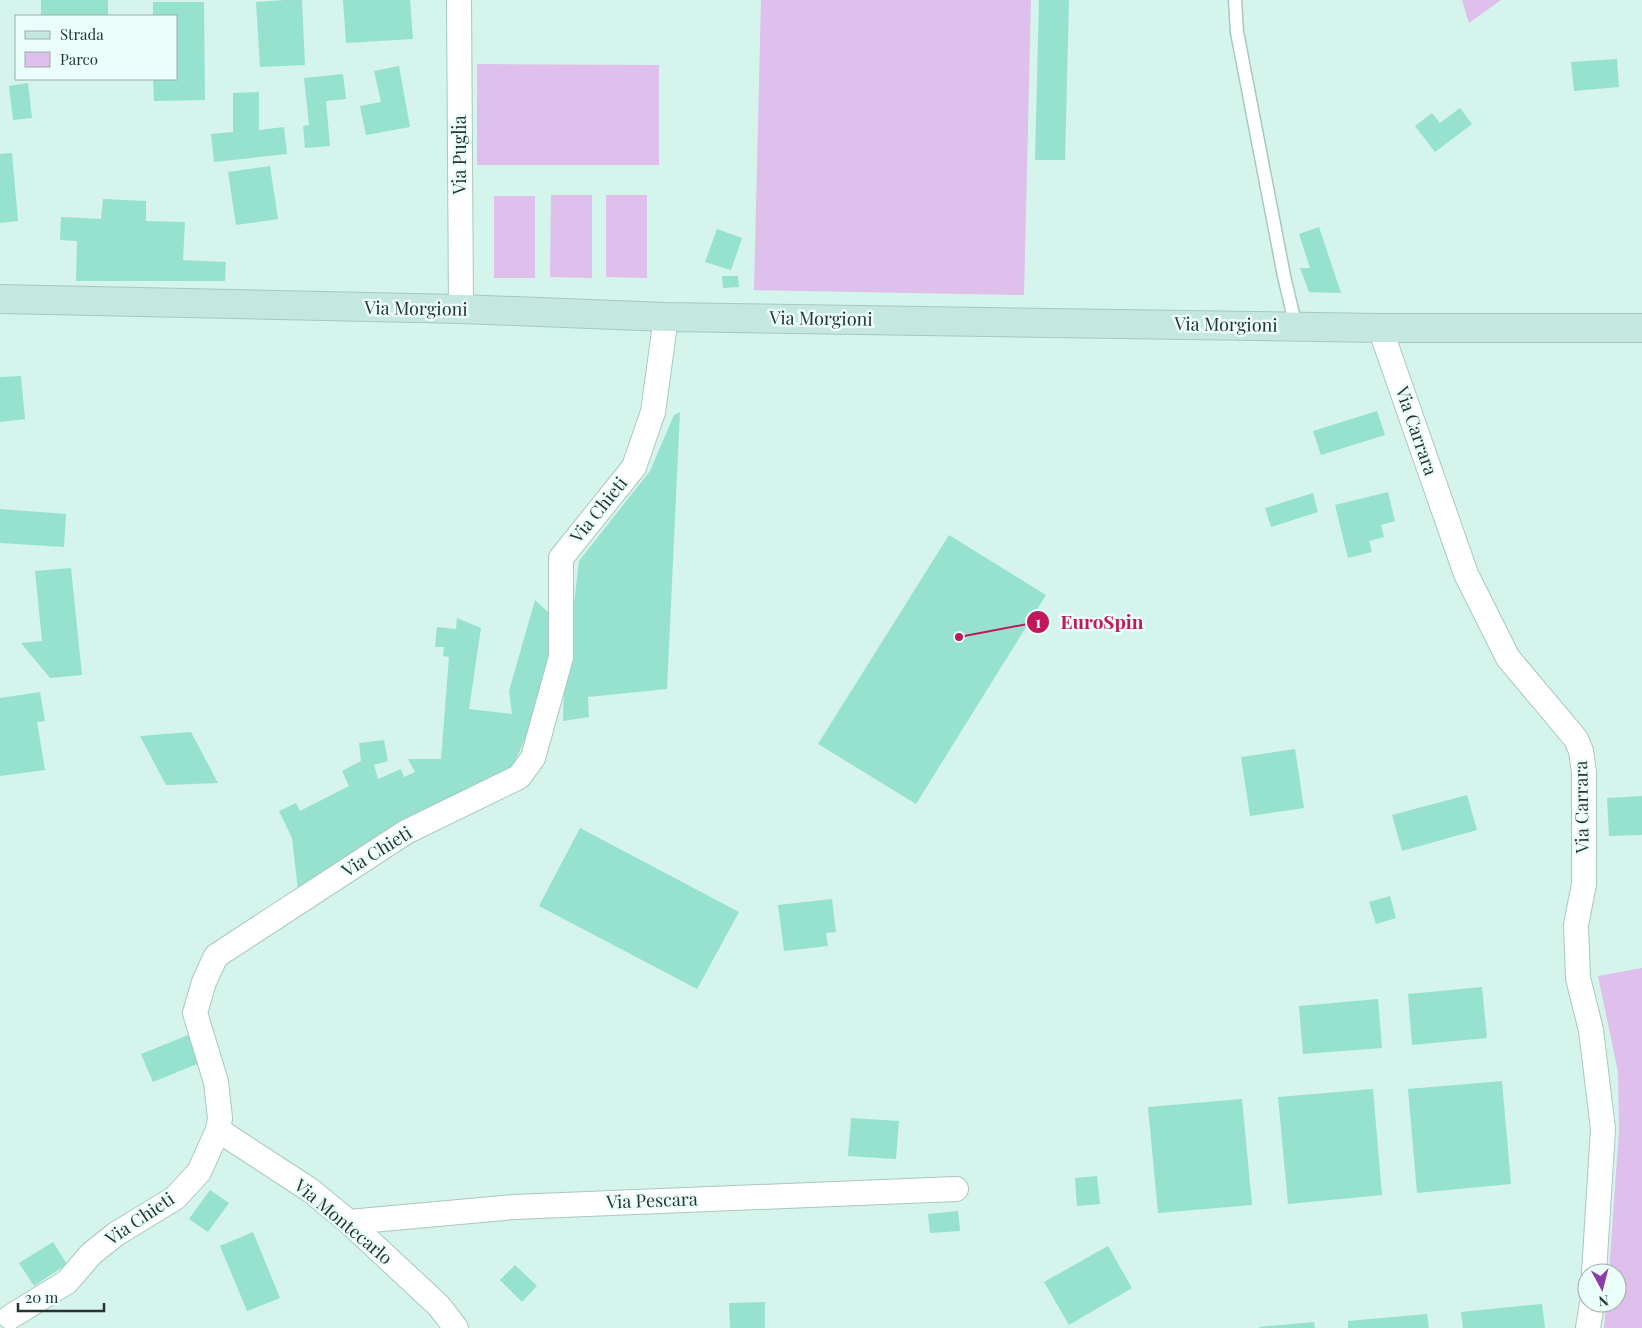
<svg xmlns="http://www.w3.org/2000/svg" width="1642" height="1328" font-family="'Playfair Display',serif">
<style>
.green{fill:#dfbfeb}
.building{fill:#96e2ce}
.lines{fill:none;stroke-linecap:round;stroke-linejoin:round}
.lane-casing{stroke:#a9c8bf;stroke-width:15}
.street-casing{stroke:#a9c8bf;stroke-width:26}
.secondary-casing{stroke:#a9c8bf;stroke-width:30}
.lane{stroke:#fff;stroke-width:12}
.street{stroke:#fff;stroke-width:24}
.secondary{stroke:#c4e7df;stroke-width:28}
.labels{text-anchor:middle;stroke-width:5;stroke-linejoin:round;paint-order:stroke}
.street-label{font-size:18px;fill:#283431;stroke:#ecfef9}
.leader{fill:none;stroke:#c2185b;stroke-width:2}
.callout-dot{fill:#c2185b;stroke:#ecfef9;stroke-width:2}
.mark-label{font-size:15px;text-anchor:middle;font-weight:bold;fill:#fff}
.callout-label{font-size:19px;text-anchor:middle;font-weight:bold;fill:#c2185b;stroke:#ecfef9;stroke-width:5;stroke-linejoin:round;paint-order:stroke}
</style>
<rect width="100%" height="100%" fill="#d5f4eb"/>
<g class="green">
<path d="M761 0H1031L1024 295 754 290Z"/>
<path d="M1462 0H1501L1469 23Z"/>
<path d="M477 64 659 65V165H477Z"/>
<path d="M551 195H592V278L550 277Z"/>
<path d="M606 195H647V278L606 277Z"/>
<rect x="494" y="196" width="41" height="82"/>
<path d="M1642 968V1328H1604L1606 1303H1617V1273H1609L1619 1130 1618 1072 1598 976Z"/>
</g>
<g class="building">
<rect x="41" y="0" width="67" height="16"/>
<path d="M285 0H302L305 65 260 67 256 2Z"/>
<path d="M343 0H410L413 39 346 43Z"/>
<path d="M1039 0H1069L1065 160H1035Z"/>
<path d="M153 2H204L205 100 154 101 153 79H176V16H153Z"/>
<path d="M1617 59 1619 87 1574 91 1571 62Z"/>
<path d="M399 66 410 127 366 135 360 106 381 102 374 71Z"/>
<path d="M343 74 346 99 326 101 330 146 305 148 303 126 309 125 304 78Z"/>
<path d="M28 83 32 118 13 120 9 86Z"/>
<path d="M259 92V130L284 127 287 154 214 162 211 134 233 132V93Z"/>
<path d="M1460 108 1472 124 1435 152 1415 126 1432 113 1440 123Z"/>
<path d="M12 153 18 221 0 223V154Z"/>
<path d="M270 166 278 219 236 225 228 172Z"/>
<path d="M103 199 146 201V221L185 222 183 260 226 262 225 281H76L77 241 60 240 61 217 101 219Z"/>
<path d="M1319 227 1341 293 1309 292 1300 268H1310L1299 234Z"/>
<path d="M717 229 742 238 731 270 705 262Z"/>
<path d="M722 276H738L739 287 723 288Z"/>
<path d="M21 376 25 419 0 422V377Z"/>
<path d="M1377 411 1385 435 1321 455 1313 431Z"/>
<path d="M680 412 667 689 588 697 589 717 563 721 564 686 579 561 650 471 674 415Z"/>
<path d="M1388 492 1395 521 1381 525 1384 537 1369 541 1372 552 1348 558 1335 505Z"/>
<path d="M1313 493 1318 512 1271 527 1265 508Z"/>
<path d="M0 509 66 514 64 547 0 543Z"/>
<path d="M949 535 1046 595 916 804 818 744Z"/>
<path d="M71 568 82 675 50 678 21 643 42 641 35 571Z"/>
<path d="M535 600 550 614 551 655 535 716 511 771 298 891 292 838 279 811 296 803 300 811 349 786 342 771 361 761 359 743 384 740 388 761 374 765 378 779 401 769 404 777 415 772 408 759H441L449 657 443 656 444 647H435L437 627 456 629 457 618 481 628 469 709 512 714 509 691Z"/>
<path d="M40 692 45 721 37 722 45 770 0 776V698Z"/>
<path d="M191 732 218 783 166 785 140 736Z"/>
<path d="M1295 749 1304 808 1250 816 1241 757Z"/>
<path d="M1467 795 1477 830 1402 851 1392 815Z"/>
<path d="M1642 796V835L1609 836 1607 798Z"/>
<path d="M580 828 739 912 697 989 539 906Z"/>
<path d="M1390 896 1396 918 1376 924 1369 902Z"/>
<path d="M832 899 836 932 826 933 828 946 784 951 778 905Z"/>
<path d="M1482 987 1487 1038 1412 1045 1408 994Z"/>
<path d="M1378 999 1382 1048 1303 1054 1299 1006Z"/>
<path d="M191 1034 202 1062 153 1082 141 1054Z"/>
<path d="M1502 1081 1511 1184 1417 1193 1408 1089Z"/>
<path d="M1373 1089 1382 1195 1288 1204 1278 1097Z"/>
<path d="M1242 1099 1252 1205 1158 1213 1148 1107Z"/>
<path d="M851 1118 899 1121 896 1159 848 1156Z"/>
<path d="M1097 1176 1100 1204 1077 1206 1075 1178Z"/>
<path d="M210 1190 229 1203 208 1232 189 1219Z"/>
<path d="M958 1211 960 1231 930 1233 928 1214Z"/>
<path d="M253 1232 280 1298 247 1311 220 1246Z"/>
<path d="M53 1242 67 1264 34 1286 19 1263Z"/>
<path d="M1108 1246 1132 1288 1069 1325 1044 1282Z"/>
<path d="M515 1265 537 1286 522 1302 500 1280Z"/>
<path d="M765 1302V1328H730L729 1303Z"/>
<path d="M1542 1304 1545 1328H1463L1461 1312Z"/>
<path d="M1427 1314 1429 1328H1348V1321Z"/>
<path d="M1314 1322 1315 1328H1259V1327Z"/>
</g>
<g class="lines">
<defs>
<path id="lane" d="M1235 0 1237 32 1284 276 1296 327"/>
<g id="street">
<path d="M459 0 461 309"/>
<path d="M1380 328 1466 574 1508 658 1576 739 1581 751 1584 772V884L1576 925 1578 978 1591 1030 1603 1129 1594 1273"/>
<path d="M218 1130 310 1190 349 1222 439 1306 456 1328"/>
<path d="M349 1222 514 1207 956 1189"/>
<path d="M10 1317 67 1282 91 1254 116 1234 175 1198 199 1172 218 1130 220 1118 216 1082 195 1013 204 982 216 956 406 832 519 777 533 758 561 657V558L634 467 653 412 666 317"/>
<path d="M1588 1328 1592 1303"/>
</g>
<path id="secondary" d="M0 299 461 309 666 317 1380 328H1642"/>
</defs>
<use href="#lane" class="lane-casing"/>
<use href="#street" class="street-casing"/>
<use href="#secondary" class="secondary-casing"/>
<use href="#lane" class="lane"/>
<use href="#street" class="street"/>
<use href="#secondary" class="secondary"/>
</g>
<g class="labels">
<g class="street-label">
<text transform="translate(460 155) rotate(-90)" y="6">Via Puglia</text>
<text transform="translate(416 309) rotate(1)" y="6">Via Morgioni</text>
<text transform="translate(821 319) rotate(1)" y="6">Via Morgioni</text>
<text transform="translate(1226 325) rotate(1)" y="6">Via Morgioni</text>
<text transform="translate(1416 431) rotate(71)" y="6">Via Carrara</text>
<text transform="translate(599 510) rotate(-51)" y="6">Via Chieti</text>
<text transform="translate(1582 807) rotate(-91)" y="6">Via Carrara</text>
<text transform="translate(377 852) rotate(-32)" y="6">Via Chieti</text>
<text transform="translate(652 1201) rotate(-2)" y="6">Via Pescara</text>
<text transform="translate(140 1219) rotate(-34)" y="6">Via Chieti</text>
<text transform="translate(343 1222) rotate(40)" y="6">Via Montecarlo</text>
</g>
</g>
<path class="leader" d="M959 637L1038 622"/>
<g class="callout-dot">
<circle cx="959" cy="637" r="5"/>
<circle cx="1038" cy="622" r="12"/>
</g>
<g class="mark-label">
<text x="1038" y="628">1</text>
</g>
<g class="callout-label">
<text x="1102" y="629">EuroSpin</text>
</g>
<rect x="15" y="15" width="162" height="65" fill="#ecfef9" stroke="#9eada9"/>
<rect x="25" y="31" width="25" height="8" fill="#c4e7df" stroke="#9eada9"/>
<text x="60" y="40" font-size="15" fill="#283431">Strada</text>
<rect x="25" y="52" width="25" height="15" fill="#dfbfeb" stroke="#9eada9"/>
<text x="60" y="65" font-size="15" fill="#283431">Parco</text>
<g transform="translate(1602 1288) rotate(173)"><circle r="24" fill="#ecfef9" stroke="#9eada9"/>
<path d="M0-4L9 19L0 12L-9 19Z" fill="#8e3baa"/>
<text y="-8" font-size="14" font-weight="bold" text-anchor="middle" fill="#283431">N</text>
</g>
<path d="M18 1303v8h86v-8" fill="none" stroke="#283431" stroke-width="2.5"/>
<text x="25" y="1303" font-size="15" fill="#283431" stroke="#ecfef9" stroke-width="4" paint-order="stroke">20 m</text>
</svg>
